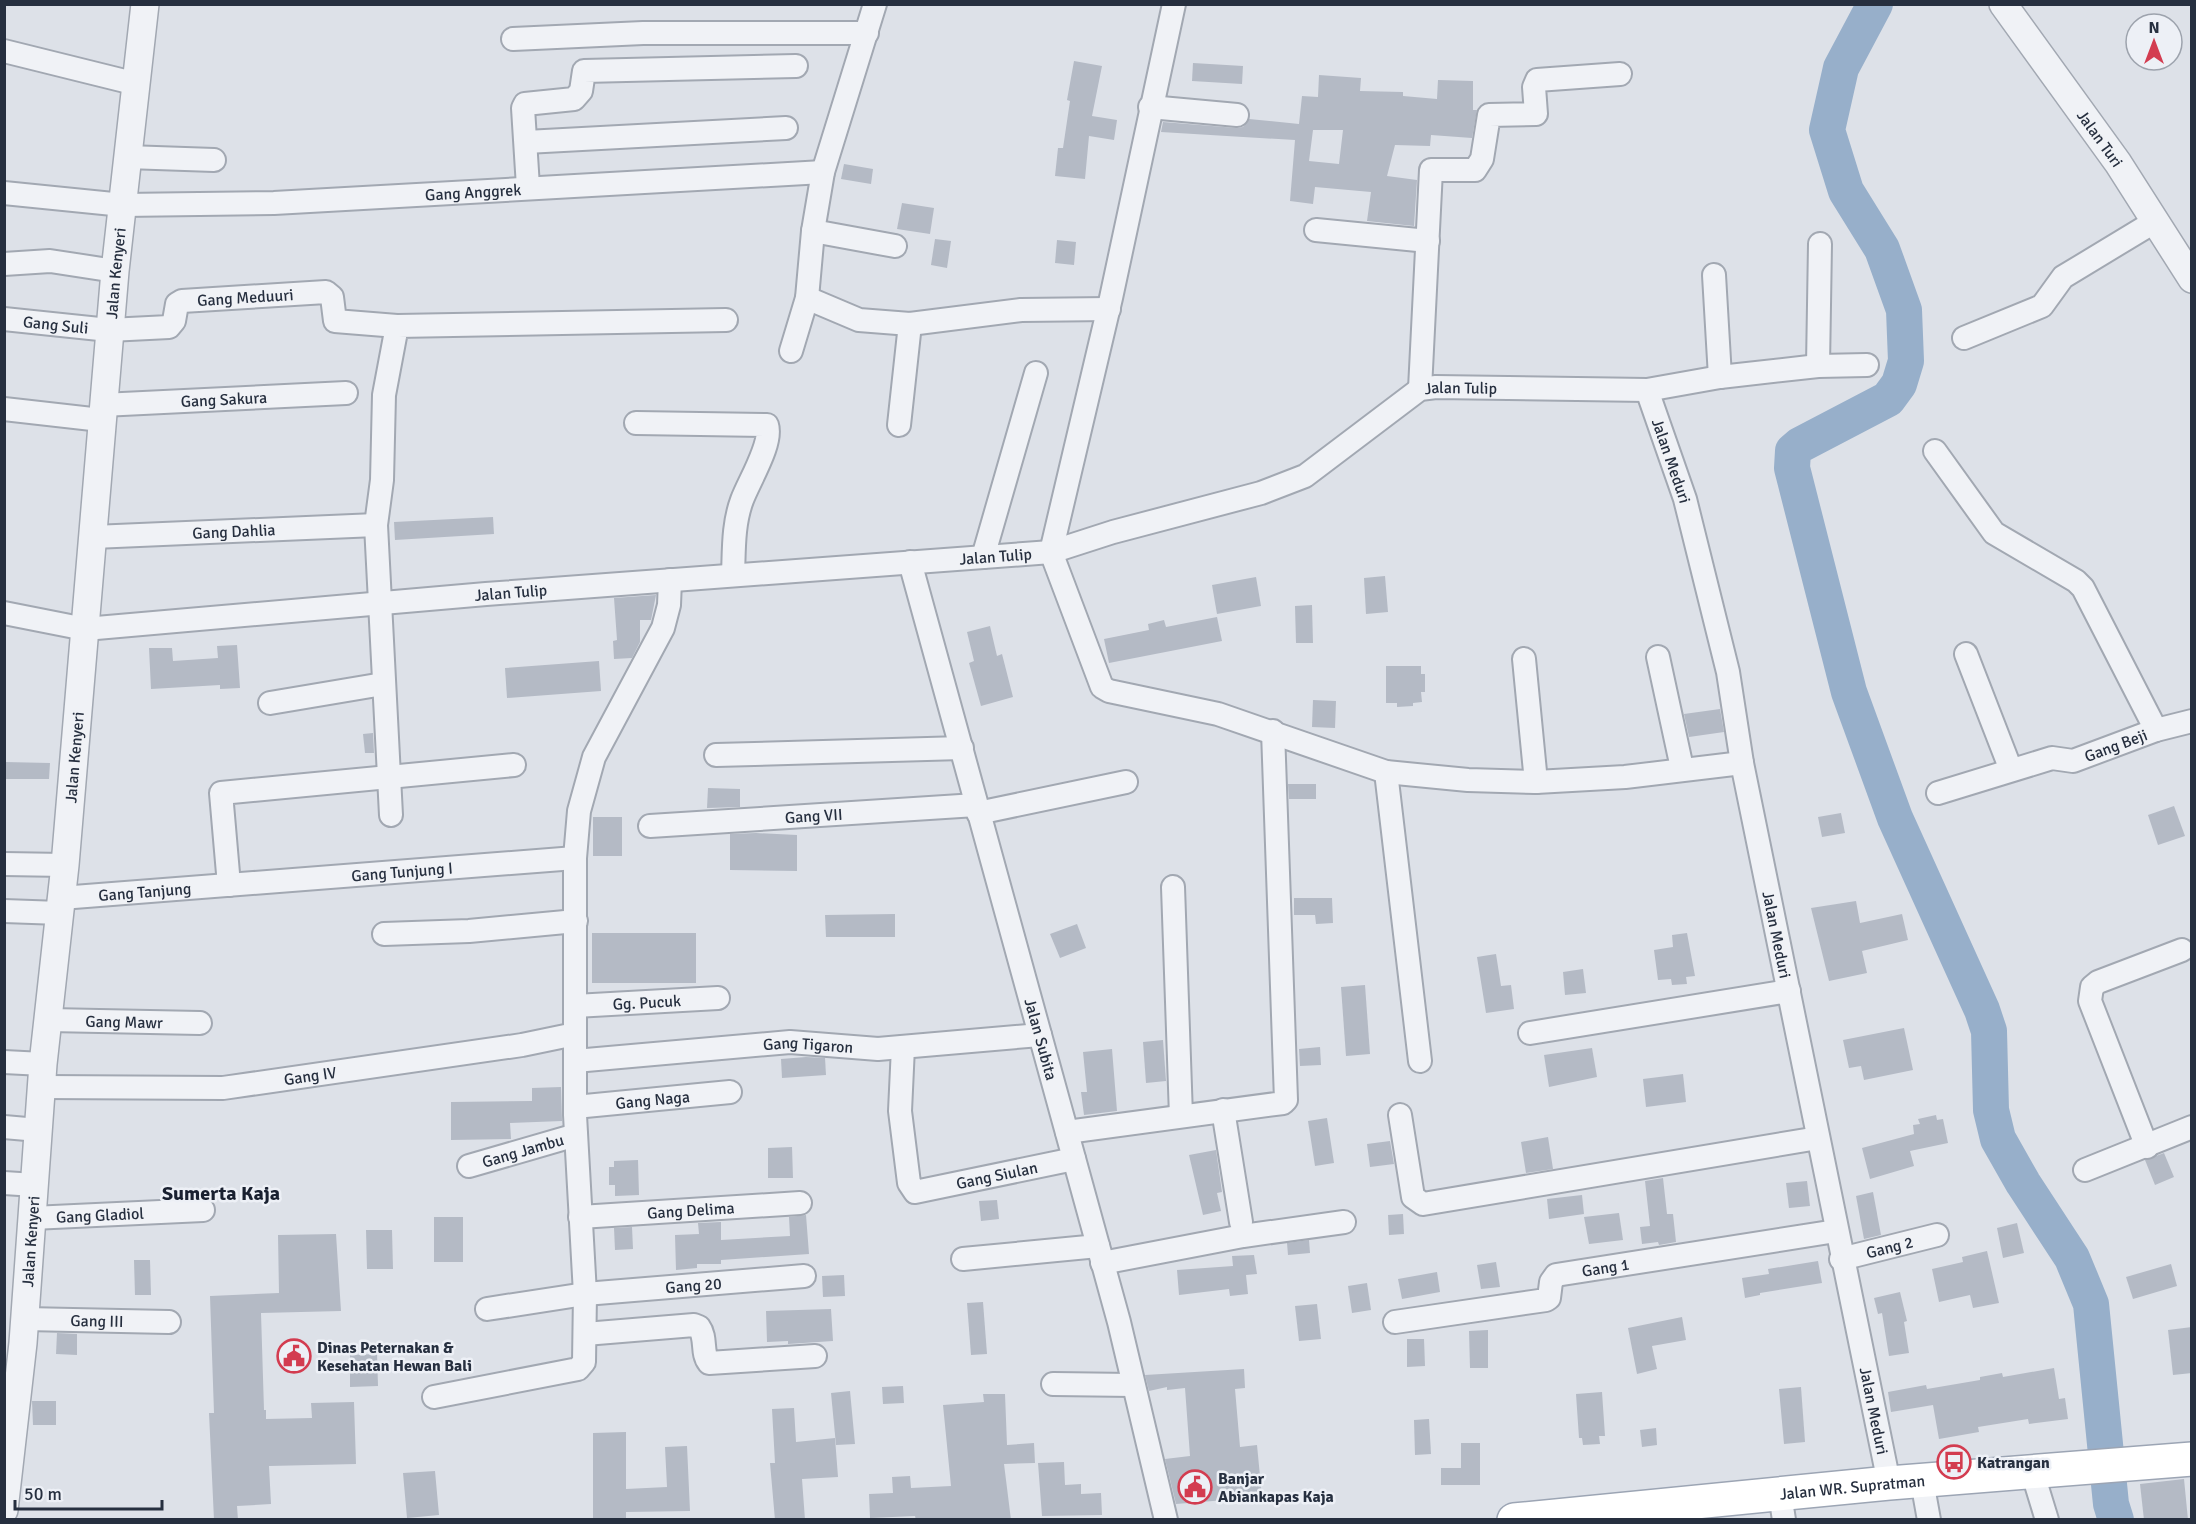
<svg xmlns="http://www.w3.org/2000/svg" width="2196" height="1524" font-family="Signika,sans-serif">
<style>
.lines{fill:none;stroke-linecap:round;stroke-linejoin:round}
.river{stroke:#97afca;stroke-width:36}
.building{fill:#b4bac5;fill-rule:evenodd}
.minor-casing{stroke:#a2a8b2;stroke-width:26}
.tertiary-casing{stroke:#a2a8b2;stroke-width:30}
.primary-casing{stroke:#9ca5b4;stroke-width:36}
.minor{stroke:#f0f2f6;stroke-width:22}
.tertiary{stroke:#f0f2f6;stroke-width:27}
.primary{stroke:#fff;stroke-width:33}
.labels{text-anchor:middle;stroke-width:5;stroke-linejoin:round;paint-order:stroke}
.street-label{font-size:16px;fill:#262f3f;stroke:#edf0f6}
.poi-label{font-size:16px;font-weight:bold;fill:#262f3f;stroke:#edf0f6;text-anchor:start}
.quarter-label{font-size:20px;font-weight:bold;fill:#192030;stroke:#edf0f6}
</style>
<rect width="100%" height="100%" fill="#dde1e8"/>
<g class="lines">
<path class="river" d="M1875 4 1841 68 1827 130 1846 191 1882 249 1904 310 1906 361 1899 384 1888 399 1800 445 1793 451 1792 468 1849 692 1895 818 1982 1010 1989 1031 1991 1110 1998 1139 2023 1183 2072 1258 2091 1304 2111 1504 2116 1520"/>
</g>
<g class="building">
<path d="M1074 61 1102 66 1092 116 1117 120 1114 140 1089 136 1085 179 1055 176 1058 148H1063L1070 101 1067 100Z"/>
<path d="M1193 63 1243 66 1242 84 1192 81Z"/>
<path d="M1319 75 1361 78 1360 91 1403 92V96L1437 99 1438 80 1473 81V110H1477L1472 138 1431 135 1430 146 1395 145 1387 176 1417 180 1414 226 1367 221 1371 192 1315 187 1313 204 1290 201 1295 140 1161 132 1163 122 1236 128 1243 127 1249 119 1299 124 1302 96 1318 97ZM1313 130H1343L1339 164 1309 161Z"/>
<path d="M844 164 873 169 871 184 841 179Z"/>
<path d="M902 203 934 208 930 234 897 229Z"/>
<path d="M935 239 951 241 947 268 931 265Z"/>
<path d="M1057 240 1076 242 1074 265 1055 263Z"/>
<path d="M493 517 494 534 395 540 394 522Z"/>
<path d="M1385 576 1388 612 1366 614 1364 578Z"/>
<path d="M1256 577 1261 606 1217 614 1212 585Z"/>
<path d="M656 595 651 620H640V642L632 658 614 659 613 641 617 640 614 598Z"/>
<path d="M1312 605 1313 643H1296L1295 606Z"/>
<path d="M1217 617 1222 641 1109 663 1104 639 1149 630 1148 624 1164 620 1166 627Z"/>
<path d="M990 626 997 656 1002 654 1013 697 981 706 969 663 974 661 967 632Z"/>
<path d="M237 645 240 688 220 689V685L151 689 149 648H172L173 661 218 658 217 646Z"/>
<path d="M599 661 601 691 507 698 505 668Z"/>
<path d="M1386 666H1421V674H1425V692H1421L1422 702 1413 703V706L1397 707V703H1386Z"/>
<path d="M1313 700 1336 701 1335 728 1312 727Z"/>
<path d="M1720 709 1724 732 1689 737 1684 714Z"/>
<path d="M373 733 374 753H365L363 734Z"/>
<path d="M5 762 50 763 49 779H4Z"/>
<path d="M1288 784H1316V799H1289Z"/>
<path d="M708 788 740 789V807L707 808Z"/>
<path d="M2174 806 2185 836 2158 845 2148 815Z"/>
<path d="M1841 813 1845 833 1822 837 1818 817Z"/>
<rect x="593" y="817" width="29" height="39"/>
<path d="M756 833 797 835V871L730 870V834Z"/>
<path d="M1294 898H1332L1333 923 1316 924 1315 915H1294Z"/>
<path d="M1856 901 1860 923 1902 914 1908 940 1862 951 1867 973 1829 981 1811 908Z"/>
<path d="M895 914V937H826L825 915Z"/>
<path d="M1077 924 1086 948 1060 958 1050 934Z"/>
<rect x="592" y="933" width="104" height="50"/>
<path d="M1687 933 1695 976 1686 977 1687 984 1672 985 1671 979 1658 980 1654 950 1673 947 1672 935Z"/>
<path d="M1496 954 1501 986 1511 985 1514 1009 1486 1013 1477 957Z"/>
<path d="M1583 969 1586 993 1565 995 1563 972Z"/>
<path d="M1365 985 1370 1054 1346 1056 1341 987Z"/>
<path d="M1904 1028 1913 1070 1864 1080 1861 1066 1849 1068 1843 1040Z"/>
<path d="M1163 1040 1166 1081 1146 1083 1143 1042Z"/>
<path d="M1320 1047 1321 1065 1300 1066 1299 1049Z"/>
<path d="M1592 1048 1597 1077 1549 1087 1544 1055Z"/>
<path d="M1112 1049 1117 1111 1084 1115 1081 1092H1087L1083 1052Z"/>
<path d="M806 1057 825 1058 826 1075 782 1078 781 1059Z"/>
<path d="M1683 1074 1686 1102 1646 1107 1643 1079Z"/>
<path d="M561 1087 562 1121 510 1123 511 1139 451 1140V1102L532 1101V1088Z"/>
<path d="M1936 1115 1937 1120 1943 1119 1948 1143 1910 1151 1914 1166 1870 1179 1862 1148 1914 1134 1913 1125 1920 1124 1918 1119Z"/>
<path d="M1327 1118 1334 1163 1315 1166 1308 1121Z"/>
<path d="M1548 1137 1553 1169 1526 1173 1521 1142Z"/>
<path d="M1390 1141 1394 1164 1370 1167 1367 1144Z"/>
<path d="M792 1147 793 1178H768V1148Z"/>
<path d="M1216 1150 1222 1192 1217 1193 1221 1211 1203 1215 1189 1155Z"/>
<path d="M2164 1153 2174 1177 2155 1185 2145 1160Z"/>
<path d="M638 1160 639 1195 615 1196V1185H609V1167H614V1161Z"/>
<path d="M1663 1178 1667 1214H1673L1676 1242 1659 1245 1658 1242 1642 1244 1640 1227 1650 1226 1645 1181Z"/>
<path d="M1807 1181 1810 1206 1789 1208 1786 1183Z"/>
<path d="M1873 1192 1881 1235 1864 1239 1856 1196Z"/>
<path d="M1582 1195 1584 1214 1549 1219 1547 1199Z"/>
<path d="M997 1200 999 1219 981 1221 979 1201Z"/>
<path d="M1619 1213 1623 1240 1589 1244 1584 1217Z"/>
<path d="M1403 1214 1404 1234 1389 1235 1388 1215Z"/>
<path d="M806 1215 809 1254 721 1260V1264H697V1268L676 1270 675 1235 699 1234 698 1223 721 1222V1240L790 1236 789 1217Z"/>
<rect x="434" y="1217" width="29" height="45"/>
<path d="M2017 1223 2024 1253 2003 1258 1997 1228Z"/>
<path d="M632 1227 633 1249 615 1250 614 1228Z"/>
<path d="M366 1230H392L393 1269H367Z"/>
<path d="M336 1234 341 1311 261 1313 264 1410H266V1419L312 1418 311 1403 354 1402 356 1464 269 1466 271 1504 237 1506 238 1520H214L209 1413H214L210 1296 279 1293 278 1235Z"/>
<path d="M1309 1240 1310 1253 1288 1255 1287 1243Z"/>
<path d="M1987 1251 1999 1303 1973 1308 1970 1295 1939 1302 1932 1269 1963 1262 1962 1257Z"/>
<path d="M1254 1255 1257 1274 1246 1275 1248 1294 1230 1296 1229 1289 1179 1295 1177 1270 1233 1266 1232 1256Z"/>
<path d="M134 1260H150L151 1295H135Z"/>
<path d="M1818 1261 1822 1283 1760 1293V1295L1745 1298 1742 1278 1769 1274 1768 1269Z"/>
<path d="M1496 1262 1500 1287 1481 1289 1477 1265Z"/>
<path d="M2171 1264 2177 1286 2133 1299 2126 1277Z"/>
<path d="M1437 1272 1440 1292 1402 1299 1398 1279Z"/>
<path d="M844 1275 845 1296 823 1297 822 1276Z"/>
<path d="M1367 1283 1371 1310 1352 1313 1348 1286Z"/>
<path d="M1900 1292 1907 1321 1904 1322 1909 1353 1889 1356 1882 1313 1878 1314 1874 1298Z"/>
<path d="M983 1302 987 1354 971 1355 967 1303Z"/>
<path d="M1317 1304 1321 1339 1299 1341 1295 1306Z"/>
<path d="M831 1309 833 1341 788 1344V1341L767 1342 766 1311Z"/>
<path d="M1682 1317 1686 1340 1652 1346 1657 1369 1637 1374 1628 1328Z"/>
<path d="M2192 1327V1373L2173 1375 2168 1330Z"/>
<path d="M1488 1330V1368H1470L1469 1331Z"/>
<path d="M57 1333 77 1334V1355L56 1354Z"/>
<path d="M1407 1339H1424L1425 1366 1407 1367Z"/>
<path d="M377 1354 378 1386 350 1387V1355Z"/>
<path d="M2054 1368 2059 1399 2065 1398 2068 1419 2029 1424 2028 1419 1978 1427 1979 1432 1939 1439 1933 1405 1891 1412 1888 1392 1926 1385 1927 1389 1980 1380V1377L2002 1373 2003 1377Z"/>
<path d="M1244 1369 1245 1388 1235 1389 1240 1447 1257 1445 1262 1497 1176 1504 1165 1459 1190 1456 1185 1388 1167 1390V1387L1149 1391 1145 1375Z"/>
<path d="M903 1386 904 1403 883 1404 882 1387Z"/>
<path d="M1801 1387 1805 1442 1784 1444 1779 1389Z"/>
<path d="M850 1391 855 1444 836 1445 831 1393Z"/>
<path d="M1602 1392 1605 1436H1599L1600 1444 1583 1445 1582 1438H1579L1576 1394Z"/>
<path d="M983 1394H1005L1007 1445 1034 1443 1035 1463 1004 1464 1011 1520H916L915 1516 870 1518 869 1494 893 1493 892 1477 910 1476 911 1488 951 1486 943 1405 984 1402Z"/>
<path d="M32 1401H56V1425H33Z"/>
<path d="M794 1408 796 1442 835 1438 838 1477 802 1479 805 1520H775L770 1463H775L772 1409Z"/>
<path d="M1429 1419 1431 1454 1415 1455 1414 1420Z"/>
<path d="M1656 1428 1657 1445 1642 1447 1640 1430Z"/>
<path d="M626 1432V1489L667 1487 665 1447 687 1446 690 1511 626 1512V1520H593V1433Z"/>
<path d="M1461 1443H1480V1485H1441V1468H1461Z"/>
<path d="M1064 1462 1065 1485 1081 1484V1494L1101 1493 1102 1515 1042 1516 1038 1463Z"/>
<path d="M435 1471 439 1515 407 1518 403 1473Z"/>
<path d="M2184 1479 2188 1520H2144L2140 1484Z"/>
</g>
<g class="lines">
<defs>
<g id="minor">
<path d="M1174 4 1111 298 1051 552 1102 687 1109 691 1218 714 1386 772 1468 780 1536 782 1625 777 1742 763"/>
<path d="M513 39 643 33H867"/>
<path d="M4 51 137 84"/>
<path d="M1150 107 1237 115"/>
<path d="M526 142 786 128"/>
<path d="M127 157 214 160"/>
<path d="M528 187 523 108 525 104 574 99 581 91 584 71 796 66"/>
<path id="s1" d="M4 193 123 205 274 203 823 172"/>
<path d="M1316 230 1428 241"/>
<path d="M813 231 895 246"/>
<path d="M4 264 50 261 115 271"/>
<path d="M1714 275 1720 377"/>
<path d="M807 298 859 320 910 324 1021 310 1109 309"/>
<path id="s2" d="M4 319 109 330 169 327 174 321 177 304 182 301 326 292 332 297 335 321 397 326"/>
<path d="M1964 338 2042 306 2063 277 2154 222"/>
<path d="M791 351 807 298 813 231 823 172 875 4"/>
<path d="M1818 366 1820 244"/>
<path d="M1420 389 1431 170H1475L1482 159 1489 115 1536 114 1534 87 1537 80 1620 74"/>
<path id="s3" d="M1647 390 1685 499 1728 672 1742 763 1889 1483"/>
<path id="s4" d="M102 405 346 393"/>
<path d="M4 409 101 420"/>
<path d="M636 423 767 425C773 443 749 481 742 500 733 524 734 550 733 575"/>
<path d="M899 425 910 324"/>
<path d="M1935 451 1994 533 2076 581 2083 588 2156 730"/>
<path id="s5" d="M93 537 376 525"/>
<path d="M983 557 1036 373"/>
<path id="s6" d="M910 562 1119 1322 1166 1520"/>
<path id="s7" d="M4 613 85 629 486 594 1051 552 1113 532 1261 493 1305 476 1420 389 1436 387 1647 390 1720 377 1818 366 1867 365"/>
<path d="M1966 654 2011 770"/>
<path d="M1658 657 1682 768"/>
<path d="M1524 659 1536 782"/>
<path d="M270 703 383 684"/>
<path d="M716 755 962 748"/>
<path d="M1386 772 1420 1061"/>
<path id="s8" d="M1938 793 2052 758 2073 761 2156 730 2192 721"/>
<path d="M978 813 1126 782"/>
<path d="M391 815 376 525 382 480 384 395 397 326 726 320"/>
<path id="s9" d="M650 826 976 805"/>
<path d="M4 864 65 865"/>
<path d="M229 885 221 793 514 765"/>
<path d="M1173 887 1181 1116"/>
<path id="s10" d="M61 898 575 858"/>
<path d="M4 911 60 913"/>
<path d="M384 934 469 931 576 921"/>
<path id="s11" d="M575 1006 718 998"/>
<path id="s12" d="M49 1020 200 1023"/>
<path d="M1530 1033 1789 991"/>
<path id="s13" d="M903 1047 900 1111 909 1183 915 1192 1074 1159"/>
<path id="s14" d="M575 1061 790 1042 878 1049 1040 1035"/>
<path d="M4 1062 43 1064"/>
<path id="s15" d="M43 1087 223 1088 522 1045 575 1034"/>
<path id="s16" d="M575 1107 730 1092"/>
<path d="M1223 1110 1241 1222"/>
<path d="M1400 1115 1413 1197 1423 1204 1818 1138"/>
<path d="M4 1127 38 1130"/>
<path d="M1067 1132 1283 1103 1286 1100 1273 731"/>
<path d="M2147 1147 2090 1001 2092 987 2098 982 2182 950"/>
<path id="s17" d="M469 1166 576 1135"/>
<path d="M2085 1170 2192 1127"/>
<path d="M4 1183 35 1185"/>
<path id="s18" d="M580 1217 800 1203"/>
<path id="s19" d="M32 1218 203 1210"/>
<path d="M963 1259 1098 1246"/>
<path id="s20" d="M1841 1259 1937 1235"/>
<path d="M1102 1263 1243 1236 1344 1222"/>
<path id="s21" d="M487 1309 585 1294 804 1276"/>
<path id="s22" d="M25 1319 169 1322"/>
<path id="s23" d="M1395 1322 1546 1300 1549 1298 1551 1282 1556 1275 1836 1231"/>
<path d="M585 1334 694 1325 699 1327C707 1338 701 1353 709 1363L815 1356"/>
<path d="M1053 1384 1133 1385"/>
<path d="M434 1397 578 1369 584 1362 585 1294 575 1115V858L579 811 594 757 663 628 669 605 670 580"/>
<path d="M2032 1471 2047 1520"/>
<path d="M1922 1481 1929 1520"/>
<path d="M1780 1494 1784 1520"/>
</g>
<g id="tertiary">
<path id="s24" d="M2003 4 2118 163 2192 279"/>
<path id="s25" d="M4 1510 23 1343 43 1064 65 865 115 271 145 4"/>
</g>
<g id="primary">
<path id="s26" d="M1514 1520 1889 1483 2192 1459"/>
</g>
</defs>
<use href="#minor" class="minor-casing"/>
<use href="#tertiary" class="tertiary-casing"/>
<use href="#primary" class="primary-casing"/>
<use href="#minor" class="minor"/>
<use href="#tertiary" class="tertiary"/>
<use href="#primary" class="primary"/>
</g>
<defs>
<symbol id="civic-ring" viewBox="-11 -11 22 22"><circle r="9.5" fill="#edf0f6" stroke="#d33c50" stroke-width="1.5"/><path d="M-.6-6.5H3V-4.5H.6V-3L4-1V1h2V6H-6V1h2V-1L-.6-3ZM-1.2 2.5V6h2.4V2.5Z" fill="#d33c50"/></symbol>
<symbol id="bus-ring" viewBox="-11 -11 22 22"><circle r="9.5" fill="#edf0f6" stroke="#d33c50" stroke-width="1.5"/><path d="M-5-6H5V4H4V6H2V4H-2V6H-4V4H-5ZM-3.5-4V0h7V-4ZM-3.5 1.2v1.5H-2V1.2ZM2 1.2v1.5H3.5V1.2Z" fill="#d33c50"/></symbol>
</defs>
<g fill-rule="evenodd">
<use href="#civic-ring" x="275" y="1337" width="38" height="38"/>
<use href="#bus-ring" x="1935" y="1443" width="38" height="38"/>
<use href="#civic-ring" x="1176" y="1468" width="38" height="38"/>
</g>
<g class="labels">
<g class="street-label">
<text dy="6" stroke="none"><textPath href="#s24" startOffset="166">Jalan Turi</textPath></text>
<text dy="6" stroke="none"><textPath href="#s1" startOffset="470">Gang Anggrek</textPath></text>
<text dy="6" stroke="none"><textPath href="#s25" startOffset="1242">Jalan Kenyeri</textPath></text>
<text dy="6" stroke="none"><textPath href="#s2" startOffset="260">Gang Meduuri</textPath></text>
<text dy="6" stroke="none"><textPath href="#s2" startOffset="52">Gang Suli</textPath></text>
<text dy="6" stroke="none"><textPath href="#s7" startOffset="1502">Jalan Tulip</textPath></text>
<text dy="6" stroke="none"><textPath href="#s4" startOffset="122">Gang Sakura</textPath></text>
<text dy="6" stroke="none"><textPath href="#s3" startOffset="75">Jalan Meduri</textPath></text>
<text dy="6" stroke="none"><textPath href="#s5" startOffset="141">Gang Dahlia</textPath></text>
<text dy="6" stroke="none"><textPath href="#s7" startOffset="996">Jalan Tulip</textPath></text>
<text dy="6" stroke="none"><textPath href="#s7" startOffset="510">Jalan Tulip</textPath></text>
<text dy="6" stroke="none"><textPath href="#s8" startOffset="186">Gang Beji</textPath></text>
<text dy="6" stroke="none"><textPath href="#s25" startOffset="756">Jalan Kenyeri</textPath></text>
<text dy="6" stroke="none"><textPath href="#s9" startOffset="164">Gang VII</textPath></text>
<text dy="6" stroke="none"><textPath href="#s10" startOffset="342">Gang Tunjung I</textPath></text>
<text dy="6" stroke="none"><textPath href="#s10" startOffset="84">Gang Tanjung</textPath></text>
<text dy="6" stroke="none"><textPath href="#s3" startOffset="561">Jalan Meduri</textPath></text>
<text dy="6" stroke="none"><textPath href="#s11" startOffset="72">Gg. Pucuk</textPath></text>
<text dy="6" stroke="none"><textPath href="#s12" startOffset="75">Gang Mawr</textPath></text>
<text dy="6" stroke="none"><textPath href="#s6" startOffset="495">Jalan Subita</textPath></text>
<text dy="6" stroke="none"><textPath href="#s14" startOffset="234">Gang Tigaron</textPath></text>
<text dy="6" stroke="none"><textPath href="#s15" startOffset="268">Gang IV</textPath></text>
<text dy="6" stroke="none"><textPath href="#s16" startOffset="78">Gang Naga</textPath></text>
<text dy="6" stroke="none"><textPath href="#s17" startOffset="56">Gang Jambu</textPath></text>
<text dy="6" stroke="none"><textPath href="#s13" startOffset="231">Gang Siulan</textPath></text>
<text dy="6" stroke="none"><textPath href="#s18" startOffset="111">Gang Delima</textPath></text>
<text dy="6" stroke="none"><textPath href="#s19" startOffset="68">Gang Gladiol</textPath></text>
<text dy="6" stroke="none"><textPath href="#s25" startOffset="270">Jalan Kenyeri</textPath></text>
<text dy="6" stroke="none"><textPath href="#s20" startOffset="50">Gang 2</textPath></text>
<text dy="6" stroke="none"><textPath href="#s23" startOffset="231">Gang 1</textPath></text>
<text dy="6" stroke="none"><textPath href="#s21" startOffset="208">Gang 20</textPath></text>
<text dy="6" stroke="none"><textPath href="#s22" startOffset="72">Gang III</textPath></text>
<text dy="6" stroke="none"><textPath href="#s3" startOffset="1047">Jalan Meduri</textPath></text>
<text dy="6" stroke="none"><textPath href="#s26" startOffset="340">Jalan WR. Supratman</textPath></text>
</g>
<g class="poi-label">
<text x="317" y="1353">Dinas Peternakan &amp;<tspan x="317" dy="18">Kesehatan Hewan Bali</tspan></text>
<text x="1977" y="1468">Katrangan</text>
<text x="1218" y="1484">Banjar<tspan x="1218" dy="18">Abiankapas Kaja</tspan></text>
</g>
<g class="quarter-label">
<text x="221" y="1200">Sumerta Kaja</text>
</g>
</g>
<rect width="2196" height="1524" fill="none" stroke="#262f3f" stroke-width="12"/>
<g transform="translate(2154 42)"><circle r="28" fill="#edf0f6" stroke="#9da3ad" stroke-width="1.5"/>
<path d="M0-4.5L10 22L0 15L-10 22Z" fill="#d33c50"/>
<text y="-9" font-size="16" font-weight="bold" text-anchor="middle" fill="#262f3f">N</text>
</g>
<path d="M15 1500v9h147v-9" fill="none" stroke="#262f3f" stroke-width="3"/>
<text x="24" y="1500" font-size="18" fill="#262f3f" stroke="#edf0f6" stroke-width="4.5" paint-order="stroke">50 m</text>
</svg>
